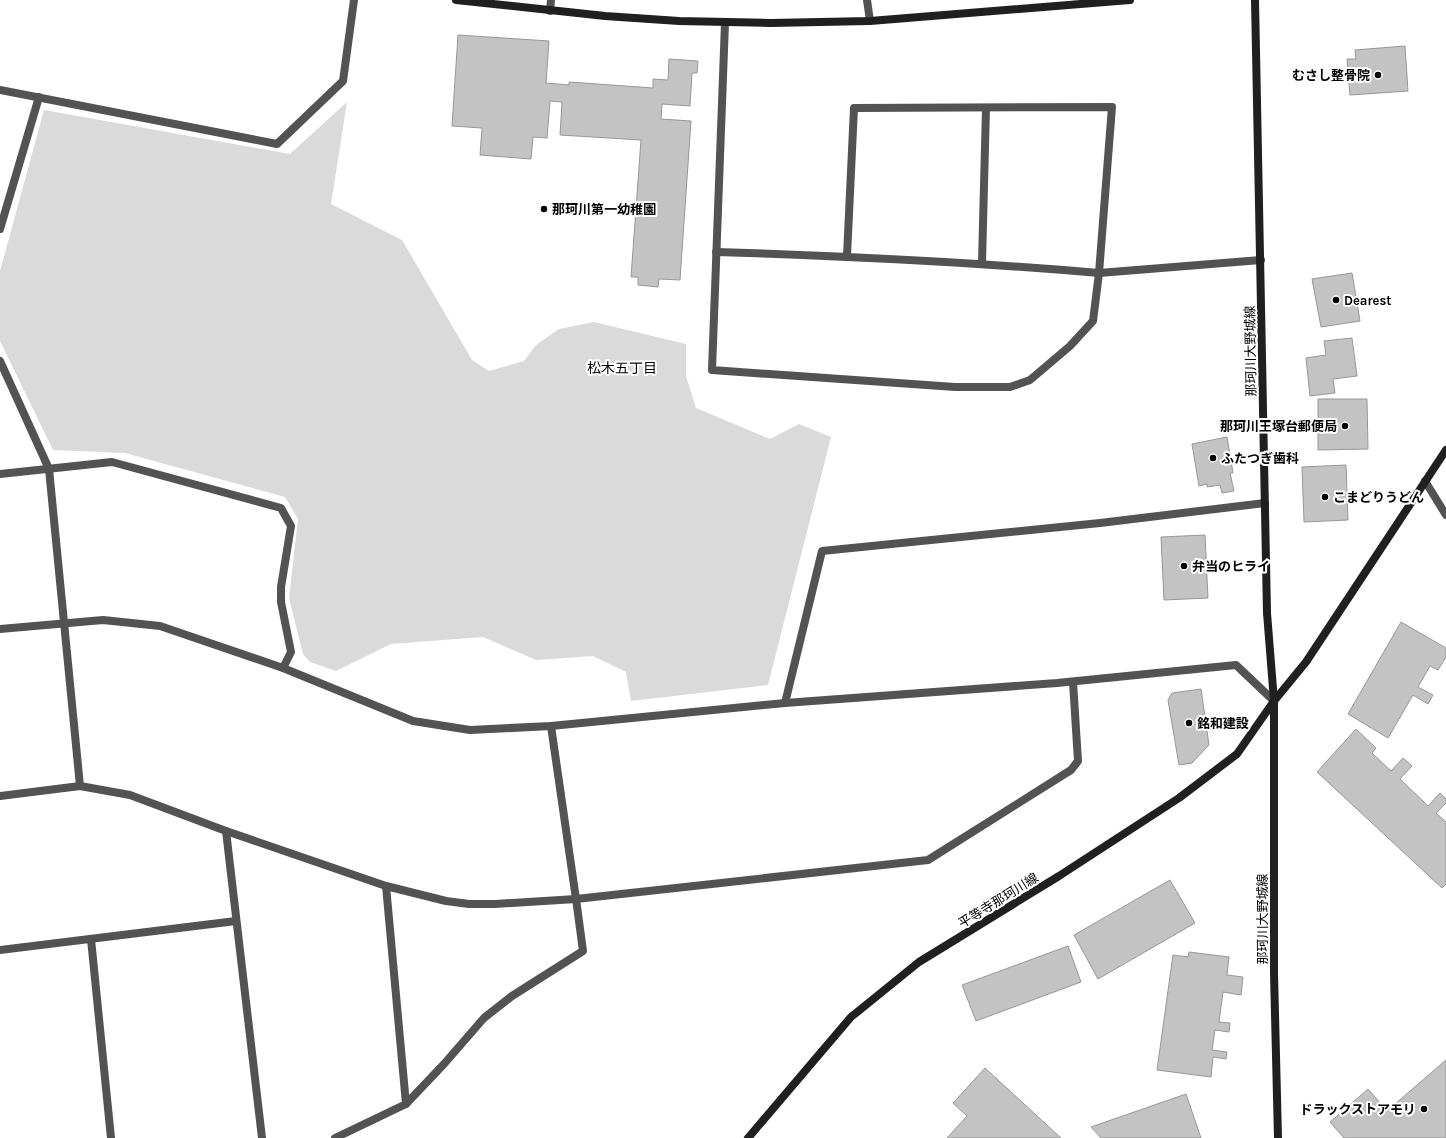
<svg xmlns="http://www.w3.org/2000/svg" width="1446" height="1138" font-family="Karla,'Noto Sans JP',sans-serif">
<style>
.green{fill:#dadada}
.building{fill:#c3c3c3;stroke:#979797}
.lines{fill:none;stroke-linecap:round;stroke-linejoin:round}
.minor{stroke:#535353;stroke-width:8}
.tertiary{stroke:#535353;stroke-width:8}
.secondary{stroke:#202020;stroke-width:8}
.poi-dot{fill:#000;stroke:#fff;stroke-width:1.5}
.labels{text-anchor:middle;stroke-width:4;stroke-linejoin:round;paint-order:stroke}
.poi-label{font-size:13px;font-weight:bold;fill:#000;stroke:#fff;text-anchor:start}
.street-label{font-size:13px;fill:#000;stroke:#fff}
.neighbourhood-label{font-size:14px;fill:#000;stroke:#fff}
</style>
<rect width="100%" height="100%" fill="#fff"/>
<path class="green" d="M347 102 331 204 402 240 472 360 489 371 524 361 536 345 559 329 594 322 686 344V376L696 408 770 439 799 424 831 437 768 685 631 701 626 672 593 656 536 660 483 637 391 644 336 671 310 662 303 654 289 598 298 519 285 497 125 453 53 450 0 341V271L44 110 290 154Z"/>
<g class="building">
<path d="M458 35 549 41 546 83 569 85V82L653 88V79L668 80 669 59 698 61 697 73H692L690 106 662 104 661 119 691 121 680 280 659 279 658 287 638 285V277H631L641 140 560 135 562 102 550 101 547 138 533 137 531 159 480 155 482 128 452 126Z"/>
<path d="M1405 46 1408 91 1350 95 1347 59H1356L1355 50Z"/>
<path d="M1352 273 1360 321 1321 327 1312 279Z"/>
<path d="M1352 338 1357 376 1333 379 1335 393 1310 396 1306 358 1326 355 1324 341Z"/>
<path d="M1318 399H1367L1368 449 1318 450Z"/>
<path d="M1227 437 1233 473H1230L1234 491 1222 493 1220 485 1207 487V484L1199 486 1192 444Z"/>
<path d="M1346 465 1348 520 1304 522 1302 467Z"/>
<path d="M1205 535 1208 598 1164 600 1161 537Z"/>
<path d="M1401 622 1446 648V657L1438 670 1430 666 1418 687 1433 695 1428 704 1413 695 1388 738 1348 714Z"/>
<path d="M1201 689 1209 745 1192 763 1179 765 1168 700 1172 693Z"/>
<path d="M1356 729 1376 748 1372 753 1391 771 1403 758 1412 766 1400 779 1428 806 1440 793 1446 799V803L1436 813 1446 822V884L1442 888 1317 772Z"/>
<path d="M1170 880 1195 923 1098 979 1074 935Z"/>
<path d="M1068 946 1081 982 976 1021 962 985Z"/>
<path d="M1189 952 1229 957 1227 975 1243 977 1241 995 1223 992 1219 1022 1230 1023 1229 1032 1215 1030 1212 1050 1227 1052 1226 1059 1213 1057 1211 1077 1157 1070 1173 955 1188 957Z"/>
<path d="M1446 1060V1138H1344L1330 1122 1368 1089 1387 1111Z"/>
<path d="M985 1068 1061 1138H947L967 1116 953 1103Z"/>
<path d="M1186 1094 1201 1138H1101L1091 1127Z"/>
</g>
<g class="lines">
<g class="minor">
<path d="M867 0 870 21"/>
<path d="M550 11 551 0"/>
<path d="M725 23 712 370 955 387H1010L1030 380 1070 346 1093 321 1099 273 1261 260"/>
<path d="M0 90 277 144 343 81 354 0"/>
<path d="M0 229 39 97"/>
<path d="M716 252C844 256 971 262 1099 273L1112 107 854 108 847 256"/>
<path d="M982 263 986 108"/>
<path d="M0 361 49 469 80 786"/>
<path d="M0 474 112 462 281 508 291 526 281 587V602L291 652 283 668"/>
<path d="M1425 481 1446 515"/>
<path d="M785 703 822 551 1100 523 1265 503"/>
<path d="M551 726 576 899 928 860 1071 770 1078 761 1073 682"/>
<path d="M0 796 80 786 130 795 226 831 386 886 446 901 469 904H495L576 899 583 951 512 996 484 1018 444 1064 406 1104 386 886"/>
<path d="M226 831 262 1138"/>
<path d="M91 939 111 1138"/>
<path d="M0 950 236 921"/>
<path d="M335 1138 406 1104"/>
</g>
<path class="tertiary" d="M0 629 103 620 160 626 283 668 413 721 470 730 551 726 785 703 1057 683 1236 665 1274 701"/>
<g class="secondary">
<path d="M456 0 605 16 679 21 770 23 870 21 1130 0"/>
<path d="M1255 0 1267 613 1274 701V973L1278 1138"/>
<path d="M748 1138 851 1017 919 962 1059 876 1179 798 1237 754 1274 701 1306 662 1446 450"/>
</g>
</g>
<g class="poi-dot">
<circle cx="1378" cy="75" r="4"/>
<circle cx="544" cy="209" r="4"/>
<circle cx="1336" cy="300" r="4"/>
<circle cx="1345" cy="426" r="4"/>
<circle cx="1213" cy="458" r="4"/>
<circle cx="1325" cy="497" r="4"/>
<circle cx="1184" cy="566" r="4"/>
<circle cx="1189" cy="723" r="4"/>
<circle cx="1424" cy="1109" r="4"/>
</g>
<g class="labels">
<g class="poi-label">
<text x="1370" y="80" text-anchor="end">むさし整骨院</text>
<text x="552" y="214">那珂川第一幼稚園</text>
<text x="1344" y="305">Dearest</text>
<text x="1337" y="431" text-anchor="end">那珂川王塚台郵便局</text>
<text x="1221" y="463">ふたつぎ歯科</text>
<text x="1333" y="502">こまどりうどん</text>
<text x="1192" y="571">弁当のヒライ</text>
<text x="1197" y="728">銘和建設</text>
<text x="1416" y="1114" text-anchor="end">ドラックストアモリ</text>
</g>
<g class="street-label">
<text transform="translate(1250 351) rotate(-91)" y="5">那珂川大野城線</text>
<text transform="translate(998 900) rotate(-32)" y="5">平等寺那珂川線</text>
<text transform="translate(1262 919) rotate(-90)" y="5">那珂川大野城線</text>
</g>
<g class="neighbourhood-label">
<text x="622" y="373">松木五丁目</text>
</g>
</g>
</svg>
